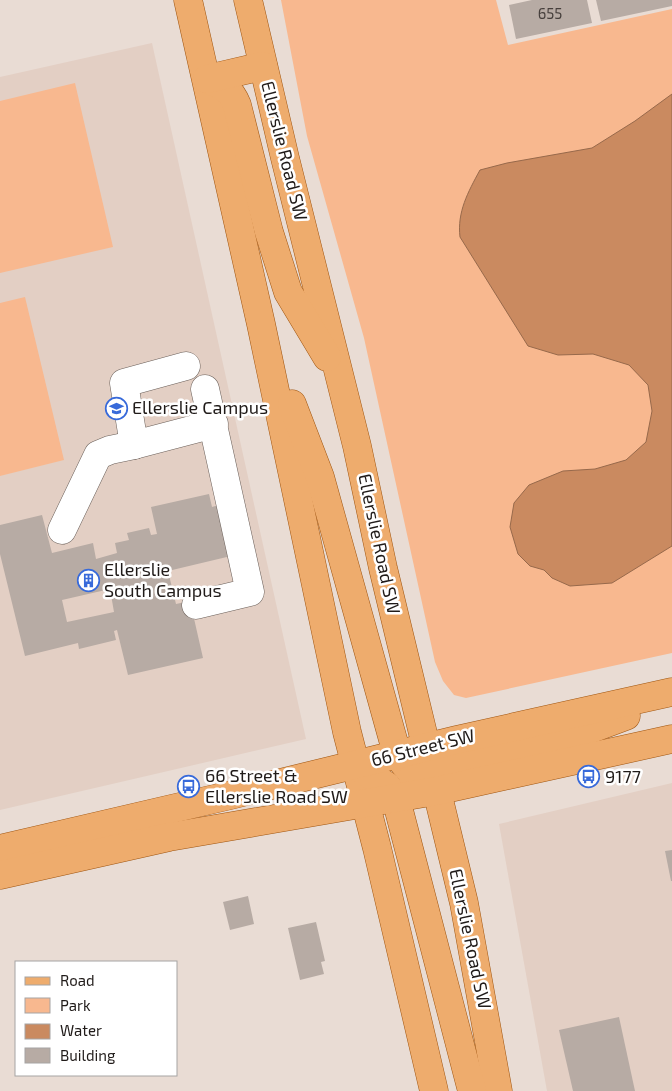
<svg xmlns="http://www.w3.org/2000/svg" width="672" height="1091" font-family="'Exo 2',sans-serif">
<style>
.built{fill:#e3cfc4}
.green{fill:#f8b88f}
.water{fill:#ca8a60;stroke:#97694b}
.building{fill:#b7aba4;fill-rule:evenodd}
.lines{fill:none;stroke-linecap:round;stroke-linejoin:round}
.minor-casing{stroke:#6b605a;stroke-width:29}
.major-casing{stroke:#9f5511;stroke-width:29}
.minor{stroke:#fff;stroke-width:28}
.major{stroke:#eeac6d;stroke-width:28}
.labels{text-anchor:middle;stroke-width:5;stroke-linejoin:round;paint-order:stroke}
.number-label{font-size:15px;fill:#463f3c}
.street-label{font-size:18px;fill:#201b19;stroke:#fff}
.poi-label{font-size:18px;fill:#201b19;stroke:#fff;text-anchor:start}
</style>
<rect width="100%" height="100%" fill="#e9dcd4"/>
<g class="built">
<path d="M152 43 306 739 0 810V77Z"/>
<path d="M672 783V1091H547L499 824Z"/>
</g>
<g class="green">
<path d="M281 0H496L508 45 672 9V653L466 698 454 695 443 681 435 662 364 338 307 136Z"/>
<path d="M75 83 113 247 0 273V101Z"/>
<path d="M25 297 64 460 0 476V303Z"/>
</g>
<path class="water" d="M672 94V546L612 583 570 586 552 578 544 570 530 566 518 554 510 527 514 503 529 485 563 471 595 469 626 460 646 442 652 411 648 385 629 365 593 354 558 355 528 346 460 237C457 212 468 192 480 170L507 163 592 148 635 121Z"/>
<g class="building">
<path d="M532 0H587L592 23 516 39 509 5Z"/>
<path d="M596 0H672V6L601 21Z"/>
<path d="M209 494 212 507 219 505 231 556 168 571 176 604 190 601 203 658 128 675 117 630 114 631 116 640 79 649 78 643 25 656 0 554V525L42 515 52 553 93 543 96 559 117 553 115 543 129 540 127 533 149 528 151 535 157 534 151 507ZM110 589 114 612 67 622 62 600Z"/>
<path d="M672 850V881H671L665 851Z"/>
<path d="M248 896 254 924 230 930 223 902Z"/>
<path d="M316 922 325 961 321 962 324 974 300 980 288 928Z"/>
<path d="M619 1017 635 1091H573L559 1030Z"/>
</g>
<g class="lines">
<defs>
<g id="minor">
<path d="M186 366 124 383 134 445 214 424"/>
<path d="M62 530 98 455 110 450 134 445"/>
<path d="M196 605 250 592 205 389"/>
</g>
<g id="major">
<path d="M188 0 261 324 347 732 377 848 434 1091"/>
<path d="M248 0 285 158 357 446 383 568 464 903 498 1091"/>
<path d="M207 79C223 86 230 88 237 105L269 232 288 292 327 357"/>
<path d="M207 79 263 66"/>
<path d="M292 404 320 477 397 754C408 771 420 780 436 791"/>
<path d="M355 765 387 786 396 799 472 1091"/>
<path d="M413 777 570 737 626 716"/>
<path d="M0 849 231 795 456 740 672 692"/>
<path d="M0 875 169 837 436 791 672 739"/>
</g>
</defs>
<use href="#minor" class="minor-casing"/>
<use href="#major" class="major-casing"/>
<use href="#minor" class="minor"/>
<use href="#major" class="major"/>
</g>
<defs>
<symbol id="school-ring" viewBox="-11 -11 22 22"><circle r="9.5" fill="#fff" stroke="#386ada" stroke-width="1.5"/><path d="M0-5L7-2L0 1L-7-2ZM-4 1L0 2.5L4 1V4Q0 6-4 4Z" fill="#386ada"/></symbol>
<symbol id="building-ring" viewBox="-11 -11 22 22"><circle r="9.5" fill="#fff" stroke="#386ada" stroke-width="1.5"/><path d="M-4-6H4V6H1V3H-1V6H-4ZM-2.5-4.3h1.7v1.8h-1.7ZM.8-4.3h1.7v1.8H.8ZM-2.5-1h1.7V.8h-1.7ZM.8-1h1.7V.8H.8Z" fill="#386ada"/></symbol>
<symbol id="bus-ring" viewBox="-11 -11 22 22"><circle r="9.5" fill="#fff" stroke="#386ada" stroke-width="1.5"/><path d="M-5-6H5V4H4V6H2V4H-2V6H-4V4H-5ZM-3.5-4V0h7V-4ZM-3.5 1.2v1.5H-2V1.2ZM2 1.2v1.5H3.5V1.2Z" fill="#386ada"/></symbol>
</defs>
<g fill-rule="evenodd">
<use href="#school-ring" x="104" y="396" width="25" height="25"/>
<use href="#building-ring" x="76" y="568" width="25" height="25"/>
<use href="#bus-ring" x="576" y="764" width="25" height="25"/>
<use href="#bus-ring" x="176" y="774" width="25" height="25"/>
</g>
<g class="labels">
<g class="number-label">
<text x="550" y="19">655</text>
</g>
<g class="street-label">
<text transform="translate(284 151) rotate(76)" y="6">Ellerslie Road SW</text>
<text transform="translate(379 544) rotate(78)" y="6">Ellerslie Road SW</text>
<text transform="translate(423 748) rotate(-14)" y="6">66 Street SW</text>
<text transform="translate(470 939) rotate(78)" y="6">Ellerslie Road SW</text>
</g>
<g class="poi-label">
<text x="132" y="414">Ellerslie Campus</text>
<text x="104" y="576">Ellerslie<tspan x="104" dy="21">South Campus</tspan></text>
<text x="205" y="782">66 Street &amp;<tspan x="205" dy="21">Ellerslie Road SW</tspan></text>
<text x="605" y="783">9177</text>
</g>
</g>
<rect x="15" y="961" width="162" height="115" fill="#ffffff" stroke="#a6a4a3"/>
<rect x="25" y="977" width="25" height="8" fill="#eeac6d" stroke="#a6a4a3"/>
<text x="60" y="986" font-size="15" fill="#201b19">Road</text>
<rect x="25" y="998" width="25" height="15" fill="#f8b88f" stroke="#a6a4a3"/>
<text x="60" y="1011" font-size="15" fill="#201b19">Park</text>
<rect x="25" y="1024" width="25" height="15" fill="#ca8a60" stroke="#a6a4a3"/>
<text x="60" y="1036" font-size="15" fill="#201b19">Water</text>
<rect x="25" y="1048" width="25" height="15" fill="#b7aba4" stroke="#a6a4a3"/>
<text x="60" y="1061" font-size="15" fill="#201b19">Building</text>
</svg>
